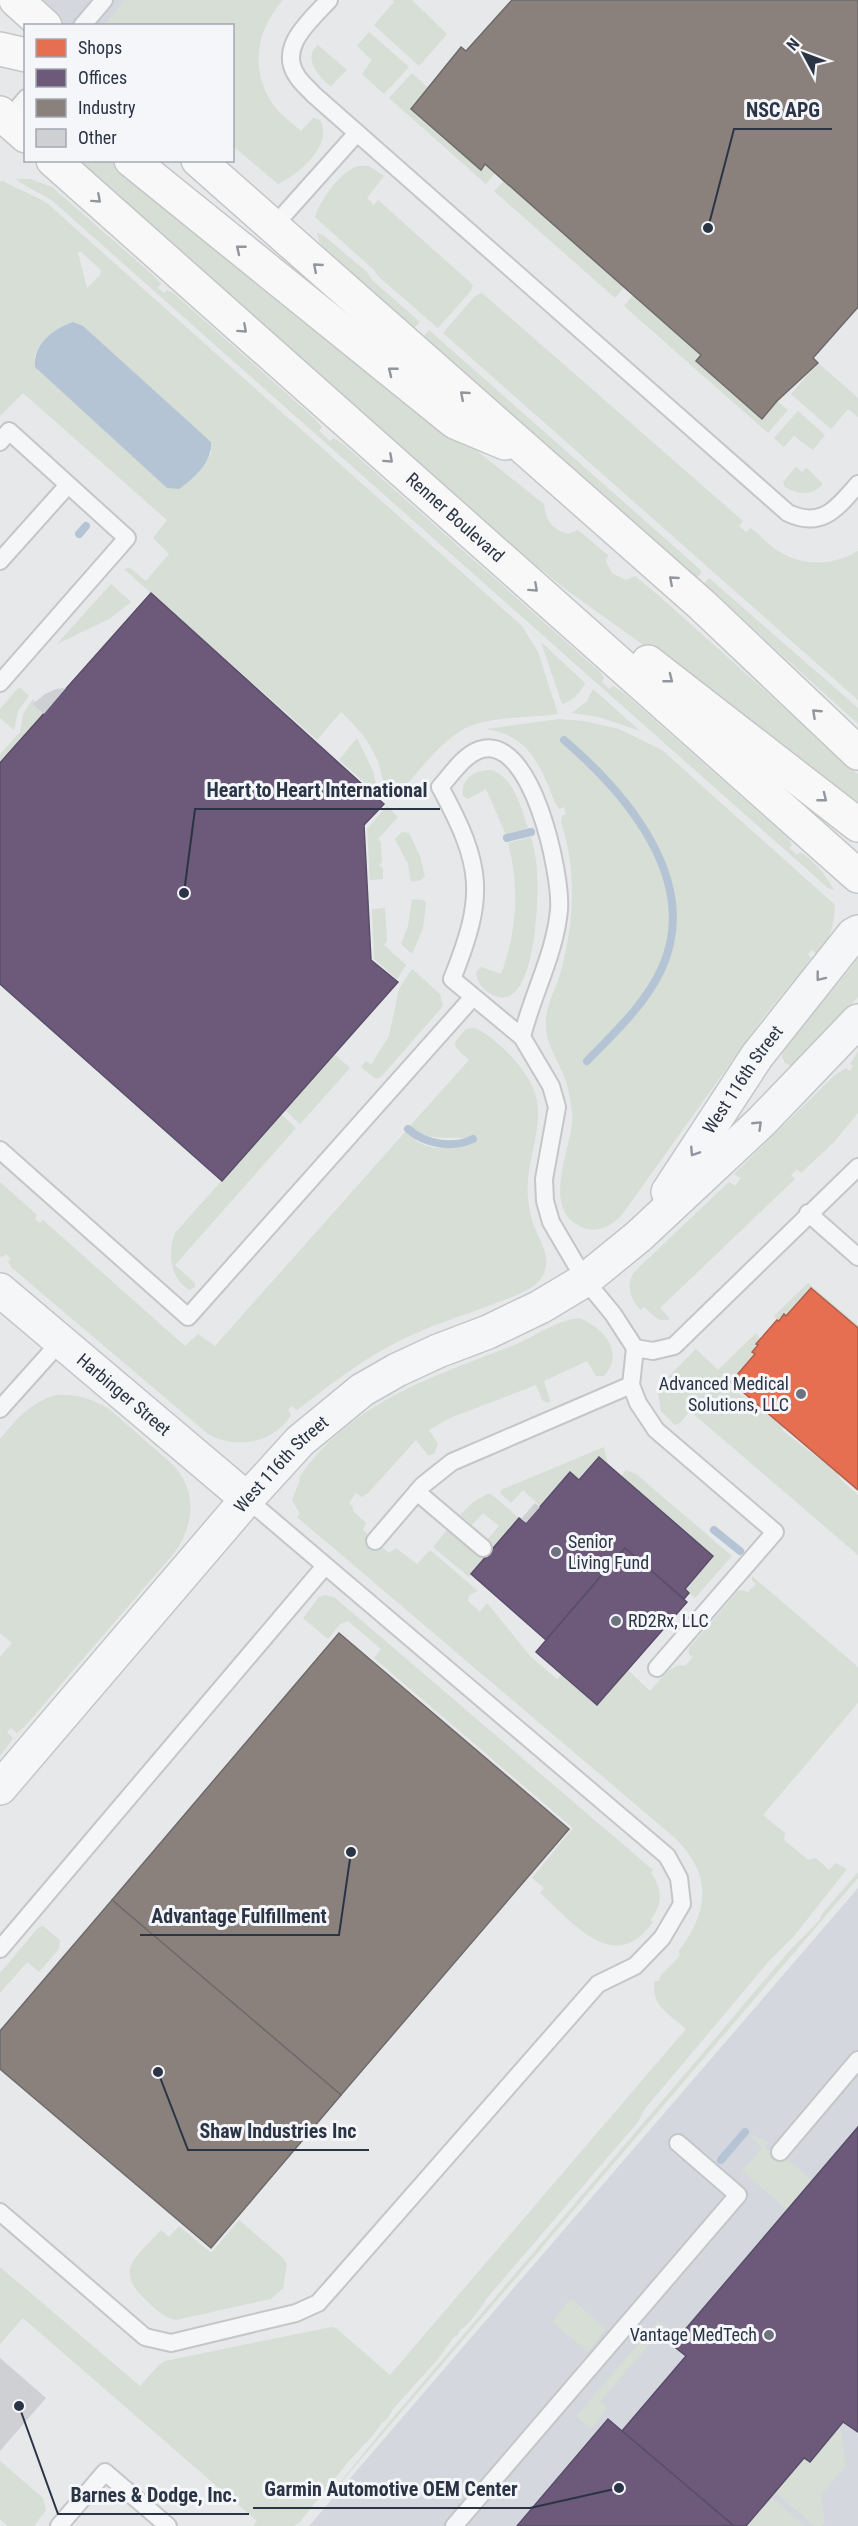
<svg xmlns="http://www.w3.org/2000/svg" width="858" height="2526" font-family="'Roboto Condensed',sans-serif">
<style>
.built{fill:#d4d7dd}
.green{fill:#d6ded6;fill-rule:evenodd}
.water{fill:#b4c4d5}
.shops{fill:#e76f51;stroke:#af5d4d;stroke-width:1.5}
.offices{fill:#6d597a;stroke:#594e6a;stroke-width:1.5}
.industry{fill:#8a817c;stroke:#6e6a6c;stroke-width:1.5}
.lines{fill:none;stroke-linecap:round;stroke-linejoin:round}
.stream{stroke:#b4c4d5;stroke-width:8}
.building{fill:#ced0d3}
.service-casing{stroke:#c4c6c8;stroke-width:20}
.minor-casing{stroke:#c4c6c8;stroke-width:36}
.secondary-casing{stroke:#c4c6c8;stroke-width:36}
.service{stroke:#f5f6f7;stroke-width:16}
.minor{stroke:#f5f6f7;stroke-width:33}
.secondary{stroke:#f8f8f8;stroke-width:33}
.oneway{stroke:#92969e}
.oneway2{stroke:#90959e}
.poi-dot{fill:#6c737f;stroke:#f4f6f9;stroke-width:2}
.labels{text-anchor:middle;stroke-width:6;stroke-linejoin:round;paint-order:stroke}
.street-label{font-size:18px;fill:#2b3445;stroke:#f4f6f9}
.poi-label{font-size:18px;fill:#2b3445;stroke:#f4f6f9;text-anchor:end}
.leader{fill:none;stroke:#2b3445;stroke-width:2}
.callout-dot{fill:#2b3445;stroke:#f4f6f9;stroke-width:2}
.callout-label{font-size:20px;text-anchor:middle;font-weight:bold;fill:#2b3445;stroke:#f4f6f9;stroke-width:6;stroke-linejoin:round;paint-order:stroke}
</style>
<rect width="100%" height="100%" fill="#e6e8ea"/>
<g class="built">
<path d="M16 0H245L223 26 45 25Z"/>
<path d="M858 1888V2526H309Z"/>
</g>
<g class="green">
<path d="M124 0H283C256 31 249 70 274 106 281 115 292 123 301 131L313 118 320 120C334 144 299 175 278 184L233 146 232 26 105 25Z"/>
<path d="M392 0H412L447 34 419 66 374 25 394 2Z"/>
<path d="M369 32 409 67 384 94 362 74 372 60 357 46Z"/>
<path d="M318 45 347 70 331 86C319 79 302 56 318 45Z"/>
<path d="M412 73 426 86 481 169 485 164 495 173 486 184 389 98Z"/>
<path d="M81 161H112L544 504C546 520 551 529 568 534L578 530 608 555 606 562 612 573 626 580 635 576 658 595 858 774V809L642 644 568 591 502 538 98 179Z"/>
<path d="M358 166H369L384 176 367 198 374 205 378 200 473 285 470 292 438 328 380 278 373 269 315 217C321 199 340 172 358 166Z"/>
<path d="M16 179H30L52 187 154 276 161 284 158 288 164 293 167 290 172 292 314 418 322 427 319 431 330 441 334 438 344 445 601 673 604 678 602 682 609 689 613 686 625 694 789 839 792 845 789 848 797 855 800 852C816 862 825 874 834 890L828 888 56 204C44 193 27 189 16 179Z"/>
<path d="M3 181C18 190 33 194 48 204L522 626 538 652 558 714C530 718 497 716 470 726 442 737 413 779 393 801 383 791 383 776 378 762 370 741 357 727 341 712L317 740 124 569 130 568 146 581 169 554 153 538 167 520 23 393 0 416V182ZM80 251 101 270 100 275 87 288 78 253ZM49 336 212 452 198 473 188 482 34 358 39 347Z"/>
<path d="M504 181 624 287 615 298 494 191Z"/>
<path d="M317 233 323 235 367 272 372 280 420 322 414 328 324 247 319 241Z"/>
<path d="M482 293 743 521 739 526 746 532 751 528C761 536 769 546 780 552 804 567 835 565 858 551V700L443 333 475 296Z"/>
<path d="M633 295 701 355 762 418 777 401 788 410 768 433 624 306Z"/>
<path d="M429 330 695 565 702 572 697 578 424 336Z"/>
<path d="M818 363 858 398V417L848 409 831 429 791 394Z"/>
<path d="M798 411 825 435 813 450 794 436 784 447 774 438Z"/>
<path d="M796 467 802 472 807 468 823 484C812 496 799 495 785 487L783 482Z"/>
<path d="M709 578 858 708V724L704 584Z"/>
<path d="M111 584 131 602 109 619 57 644Z"/>
<path d="M541 642 585 683C581 692 573 701 562 704Z"/>
<path d="M19 687 29 696 18 711 14 730 0 718V709Z"/>
<path d="M593 689 640 731 599 717 572 713 587 701Z"/>
<path d="M33 699 46 711 0 763V754L20 732 23 714Z"/>
<path d="M559 719 584 721 619 729 662 750 835 905C834 922 831 944 815 953L812 950 808 954 811 958 805 967 762 1019 621 1216C610 1226 599 1233 584 1228 536 1210 576 1144 572 1111 570 1100 569 1089 565 1079 558 1059 544 1042 546 1019 547 1003 557 987 561 971 574 923 577 870 561 822L562 816 566 814 564 807 559 809C554 802 552 795 549 787 535 755 523 735 486 729Z"/>
<path d="M357 738 373 771 379 795 339 760Z"/>
<path d="M492 770C515 779 520 806 528 828L506 835 486 789 468 799 463 796C460 779 476 769 492 770Z"/>
<path d="M387 806 398 817 378 839 381 842 382 862 379 865 383 869V879L370 880 367 829Z"/>
<path d="M402 832 409 833 420 856 425 876 421 880 411 882 408 864 395 839Z"/>
<path d="M531 837C534 849 537 861 537 873 539 897 536 1020 491 994 482 989 477 982 476 972L481 967 501 974C517 932 520 886 508 843Z"/>
<path d="M412 899 423 900 426 903 423 928 412 954 401 944 408 926Z"/>
<path d="M385 908 387 941 384 945 406 965 397 979 374 959 372 909Z"/>
<path d="M858 959V997L797 1064 792 1066 785 1063 782 1057 783 1050Z"/>
<path d="M412 969 440 994 443 1006 381 1077 376 1079 361 1067 366 1061 371 1065 389 1036 399 989Z"/>
<path d="M475 1028C496 1037 526 1069 534 1090 547 1126 524 1161 528 1198 529 1208 531 1219 535 1229 543 1247 555 1265 537 1283 525 1294 503 1300 488 1306 461 1316 433 1325 407 1337 365 1357 334 1382 297 1410L292 1406 288 1410 291 1415C274 1443 236 1450 208 1434L12 1268 8 1262 11 1259 6 1254 3 1257 0 1256V1182L37 1215 35 1219 40 1223 43 1220 185 1346 198 1334 215 1346 406 1131C410 1134 413 1139 417 1141 429 1151 457 1149 471 1144L473 1141 472 1139C450 1135 428 1143 409 1127L469 1060 456 1048 455 1042 466 1029Z"/>
<path d="M858 1051V1113L833 1143 801 1173 797 1169 791 1175 795 1179 660 1308 670 1319C658 1324 653 1314 644 1307L641 1310C630 1300 626 1285 634 1272L729 1182 735 1186 741 1178 734 1174 835 1075 846 1068 850 1071 853 1066 850 1064Z"/>
<path d="M334 1054 350 1068 300 1124 285 1110Z"/>
<path d="M281 1114 296 1128 175 1265 195 1283V1287L189 1290C170 1277 167 1253 175 1233Z"/>
<path d="M808 1283 858 1325V1328L811 1288 786 1316 784 1314 779 1321 774 1316Z"/>
<path d="M579 1318C604 1328 625 1352 604 1376H596L587 1361 544 1381 550 1401 547 1403 542 1400 536 1385 450 1418 429 1430 438 1444 434 1454 428 1455 416 1440 368 1493 362 1497 356 1493 349 1503 353 1507V1511L366 1523 363 1530 389 1553 396 1548 417 1564 430 1550 478 1591 469 1595 468 1601 480 1612 487 1603 531 1657 557 1679 562 1674 597 1705 628 1670 650 1691C659 1682 672 1661 685 1666L693 1657 689 1654V1648L738 1591 743 1590 748 1592 756 1584 752 1581V1576L858 1667V1703L763 1815 785 1833 784 1840 808 1860 816 1858 829 1870 836 1863 847 1869 794 1936 769 1961 644 2110 638 2122 487 2298C481 2308 469 2325 460 2330L458 2335 453 2338 438 2359 393 2409 388 2418 381 2424 374 2434 348 2462 299 2523 293 2526H253L257 2521 23 2318 0 2344V2267L140 2386 159 2365 165 2361 331 2327 336 2328 390 2375 686 2029C671 2015 649 2005 655 1981H659L661 1975 679 1957 680 1954 678 1952C709 1912 713 1875 675 1838L297 1517 300 1514 292 1500 300 1480 299 1478C351 1401 435 1376 517 1344 537 1335 557 1320 579 1318Z"/>
<path d="M756 1333 760 1339 752 1352 755 1354 731 1382 739 1389 737 1392 749 1401 751 1399 784 1426 782 1430 838 1473 840 1479 858 1495V1555L690 1411 680 1423 675 1425 661 1411 657 1388 696 1349 718 1370Z"/>
<path d="M57 1395C77 1394 92 1399 109 1409L171 1463C198 1489 195 1525 174 1553L25 1726 17 1733 11 1728 7 1732 13 1738 0 1756V1657L12 1643 0 1633V1439C16 1420 31 1401 57 1395Z"/>
<path d="M604 1447 608 1465 579 1480 570 1472 540 1506 523 1490 511 1503 500 1493 501 1490Z"/>
<path d="M626 1470 636 1474 732 1556 695 1598 685 1589 713 1556 621 1477Z"/>
<path d="M487 1494H491L519 1518 469 1577 433 1547 447 1530 478 1555 490 1541 488 1539 499 1526 483 1513 472 1525 460 1515 472 1503Z"/>
<path d="M325 1595 334 1597 653 1870 651 1873C663 1890 663 1904 650 1920L653 1922C614 1977 573 1922 540 1893L544 1888 532 1878 573 1828 374 1658 381 1649 348 1621 340 1624 328 1639 303 1618 319 1597Z"/>
<path d="M858 1872V1878L321 2506 385 2427 791 1949 819 1921 822 1914Z"/>
<path d="M43 1926 60 1940 59 1949 39 1972 27 1962 0 1993V1973L38 1928Z"/>
<path d="M747 2132 768 2142 765 2147 773 2154 777 2150 812 2180 787 2210 742 2171 762 2148Z"/>
<path d="M239 2220 283 2258 287 2264 283 2288 271 2299 176 2320C165 2318 157 2310 149 2303 112 2270 135 2259 161 2230L169 2237 179 2226 211 2253Z"/>
<path d="M572 2299 606 2329 588 2352 552 2322 568 2301Z"/>
<path d="M658 2321 673 2332 662 2345 654 2339 600 2402 608 2408 591 2429 576 2416Z"/>
<path d="M840 2426 846 2466 821 2495 825 2523 822 2526H814L775 2492 804 2458 810 2462Z"/>
<path d="M0 2461 43 2498 46 2510 34 2526H8L0 2519Z"/>
<path d="M771 2497 805 2526H746Z"/>
</g>
<path class="water" d="M73 322 83 326 211 442C212 463 194 478 179 489L167 488 35 367C33 344 53 329 73 322Z"/>
<path class="shops" d="M811 1288 858 1328V1490L731 1382 755 1354 752 1352 758 1345 756 1344 777 1320 779 1321 784 1314 786 1316Z"/>
<g class="offices">
<path d="M151 593 384 804 364 825 371 960 398 982 222 1181 0 984V763Z"/>
<path d="M599 1457 713 1556 685 1589 689 1593 684 1599 625 1548 546 1640 471 1574 519 1518 526 1523 570 1472 579 1480Z"/>
<path d="M625 1548 687 1602 597 1705 536 1652Z"/>
<path d="M858 2127V2432L843 2422 810 2462 804 2458 746 2526H734L622 2431 686 2356 672 2345Z"/>
<path d="M608 2419 622 2431 734 2526H517Z"/>
</g>
<g class="industry">
<path d="M512 0H858V307L813 358 818 363 777 401 762 419 696 361 701 355 633 295 485 164 481 170 411 109 461 47 466 51Z"/>
<path d="M339 1633 569 1829 341 2095 112 1900Z"/>
<path d="M112 1900 341 2095 211 2248 0 2069V2031Z"/>
</g>
<g class="lines">
<g class="stream">
<path d="M79 534 86 526"/>
<path d="M564 740C627 794 701 881 662 968 645 1005 614 1033 587 1061"/>
<path d="M507 838 531 832"/>
<path d="M408 1129C425 1144 452 1149 473 1139"/>
<path d="M714 1530 740 1551"/>
<path d="M721 2160 745 2132"/>
</g>
</g>
<g class="building">
<path d="M66 688 44 714 33 704 45 694 56 689Z"/>
<path d="M535 1503 540 1507 526 1523 521 1519Z"/>
<path d="M0 2358 46 2398 0 2451Z"/>
</g>
<g class="lines">
<defs>
<g id="service">
<path d="M329 0C311 20 277 47 297 76 301 83 308 88 313 94L788 513C822 529 837 508 858 484"/>
<path d="M82 26 104 0"/>
<path d="M4 125 26 98"/>
<path d="M272 228 357 133"/>
<path d="M0 442 9 431 127 538 0 683"/>
<path d="M0 561 68 485"/>
<path d="M522 1037C532 995 555 954 559 910 562 876 532 731 479 750 463 756 451 775 440 787 483 866 486 895 452 979L522 1037 551 1086 557 1107 544 1179 545 1201 551 1222 585 1280 613 1314 635 1348 631 1385 638 1403 656 1430 775 1532 657 1668"/>
<path d="M0 1150 188 1317 473 997"/>
<path d="M808 1213 858 1257"/>
<path d="M635 1348 653 1351 674 1346 858 1167"/>
<path d="M0 1409 60 1342"/>
<path d="M417 1492 483 1548"/>
<path d="M375 1541 423 1485 452 1462 631 1385"/>
<path d="M0 1949 325 1566"/>
<path d="M780 2152 858 2060"/>
<path d="M0 2212 145 2337 171 2343 296 2313 318 2303 334 2285 598 1984 635 1966 662 1938 682 1904 679 1878 667 1856 247 1499"/>
<path d="M59 2526 105 2472 168 2526"/>
<path d="M454 2526 738 2195 678 2143"/>
</g>
<g id="minor">
<path id="s1" d="M668 1192 757 1056 853 935 858 932"/>
<path id="s2" d="M0 1290 247 1499"/>
<path id="s3" d="M0 1788 247 1499 300 1441 362 1390 397 1370 438 1351 488 1332 540 1307 585 1280 639 1236 761 1122 858 1021"/>
</g>
<g id="secondary">
<path d="M16 0 45 26"/>
<path d="M0 49 26 55"/>
<path d="M0 113 26 136"/>
<path id="s4" d="M53 160 858 876"/>
<path d="M131 160 455 422 505 443"/>
<path d="M198 160 702 605 858 753"/>
<path d="M648 662 858 825"/>
</g>
</defs>
<use href="#service" class="service-casing"/>
<use href="#minor" class="minor-casing"/>
<use href="#secondary" class="secondary-casing"/>
<use href="#service" class="service"/>
<use href="#minor" class="minor"/>
<use href="#secondary" class="secondary"/>
</g>
<defs><path id="oneway-chevron" d="M-2-3.5L2.5 0L-2 3.5" fill="none" stroke-width="1.6" stroke-linecap="round" stroke-linejoin="round" transform="scale(1.5)"/></defs>
<g class="oneway">
<use href="#oneway-chevron" transform="translate(97 199) rotate(42)"/>
<use href="#oneway-chevron" transform="translate(240 249) rotate(-141)"/>
<use href="#oneway-chevron" transform="translate(317 267) rotate(-139)"/>
<use href="#oneway-chevron" transform="translate(243 329) rotate(42)"/>
<use href="#oneway-chevron" transform="translate(392 371) rotate(-141)"/>
<use href="#oneway-chevron" transform="translate(464 395) rotate(-139)"/>
<use href="#oneway-chevron" transform="translate(389 459) rotate(42)"/>
<use href="#oneway-chevron" transform="translate(673 580) rotate(-139)"/>
<use href="#oneway-chevron" transform="translate(534 588) rotate(42)"/>
<use href="#oneway-chevron" transform="translate(669 679) rotate(38)"/>
<use href="#oneway-chevron" transform="translate(816 713) rotate(-137)"/>
<use href="#oneway-chevron" transform="translate(823 798) rotate(38)"/>
</g>
<g class="oneway2">
<use href="#oneway-chevron" transform="translate(820 977) rotate(128)"/>
<use href="#oneway-chevron" transform="translate(758 1125) rotate(-44)"/>
<use href="#oneway-chevron" transform="translate(694 1152) rotate(123)"/>
</g>
<g class="poi-dot">
<circle cx="801" cy="1394" r="6"/>
<circle cx="556" cy="1552" r="6"/>
<circle cx="616" cy="1621" r="6"/>
<circle cx="769" cy="2335" r="6"/>
</g>
<g class="labels">
<g class="street-label">
<text dy="6" stroke="none"><textPath href="#s4" startOffset="538">Renner Boulevard</textPath></text>
<text dy="6" stroke="none"><textPath href="#s1" startOffset="135">West 116th Street</textPath></text>
<text dy="6" stroke="none"><textPath href="#s2" startOffset="162">Harbinger Street</textPath></text>
<text dy="6" stroke="none"><textPath href="#s3" startOffset="429">West 116th Street</textPath></text>
</g>
<g class="poi-label">
<text x="789" y="1390">Advanced Medical<tspan x="789" dy="21">Solutions, LLC</tspan></text>
<text x="568" y="1548" text-anchor="start">Senior<tspan x="568" dy="21">Living Fund</tspan></text>
<text x="628" y="1627" text-anchor="start">RD2Rx, LLC</text>
<text x="757" y="2341">Vantage MedTech</text>
</g>
</g>
<path class="leader" d="M708 228L734 129H832M184 893L195 809H440M351 1852L339 1935H140M158 2072L188 2150H369M619 2488L530 2508H253M19 2406L58 2514H249"/>
<g class="callout-dot">
<circle cx="708" cy="228" r="6"/>
<circle cx="184" cy="893" r="6"/>
<circle cx="351" cy="1852" r="6"/>
<circle cx="158" cy="2072" r="6"/>
<circle cx="619" cy="2488" r="6"/>
<circle cx="19" cy="2406" r="6"/>
</g>
<g class="callout-label">
<text x="783" y="117">NSC APG</text>
<text x="317" y="797">Heart to Heart International</text>
<text x="239" y="1923">Advantage Fulfillment</text>
<text x="278" y="2138">Shaw Industries Inc</text>
<text x="391" y="2496">Garmin Automotive OEM Center</text>
<text x="154" y="2502">Barnes &amp; Dodge, Inc.</text>
</g>
<rect x="24" y="24" width="210" height="138" fill="#f4f6f9" stroke="#a4a8b1" stroke-width="1.5"/>
<rect x="36" y="39" width="30" height="18" fill="#e76f51" stroke="#a4a8b1" stroke-width="1.5"/>
<text x="78" y="54" font-size="18" fill="#2b3445">Shops</text>
<rect x="36" y="69" width="30" height="18" fill="#6d597a" stroke="#a4a8b1" stroke-width="1.5"/>
<text x="78" y="84" font-size="18" fill="#2b3445">Offices</text>
<rect x="36" y="99" width="30" height="18" fill="#8a817c" stroke="#a4a8b1" stroke-width="1.5"/>
<text x="78" y="114" font-size="18" fill="#2b3445">Industry</text>
<rect x="36" y="129" width="30" height="18" fill="#ced0d3" stroke="#a4a8b1" stroke-width="1.5"/>
<text x="78" y="144" font-size="18" fill="#2b3445">Other</text>
<g transform="translate(804 54) rotate(311)" stroke="#f4f6f9" stroke-width="4.5" paint-order="stroke">
<path d="M0-4.5L10 22L0 15L-10 22Z" fill="#2b3445"/>
<text y="-9" font-size="16" font-weight="bold" text-anchor="middle" fill="#2b3445">N</text>
</g>
</svg>
